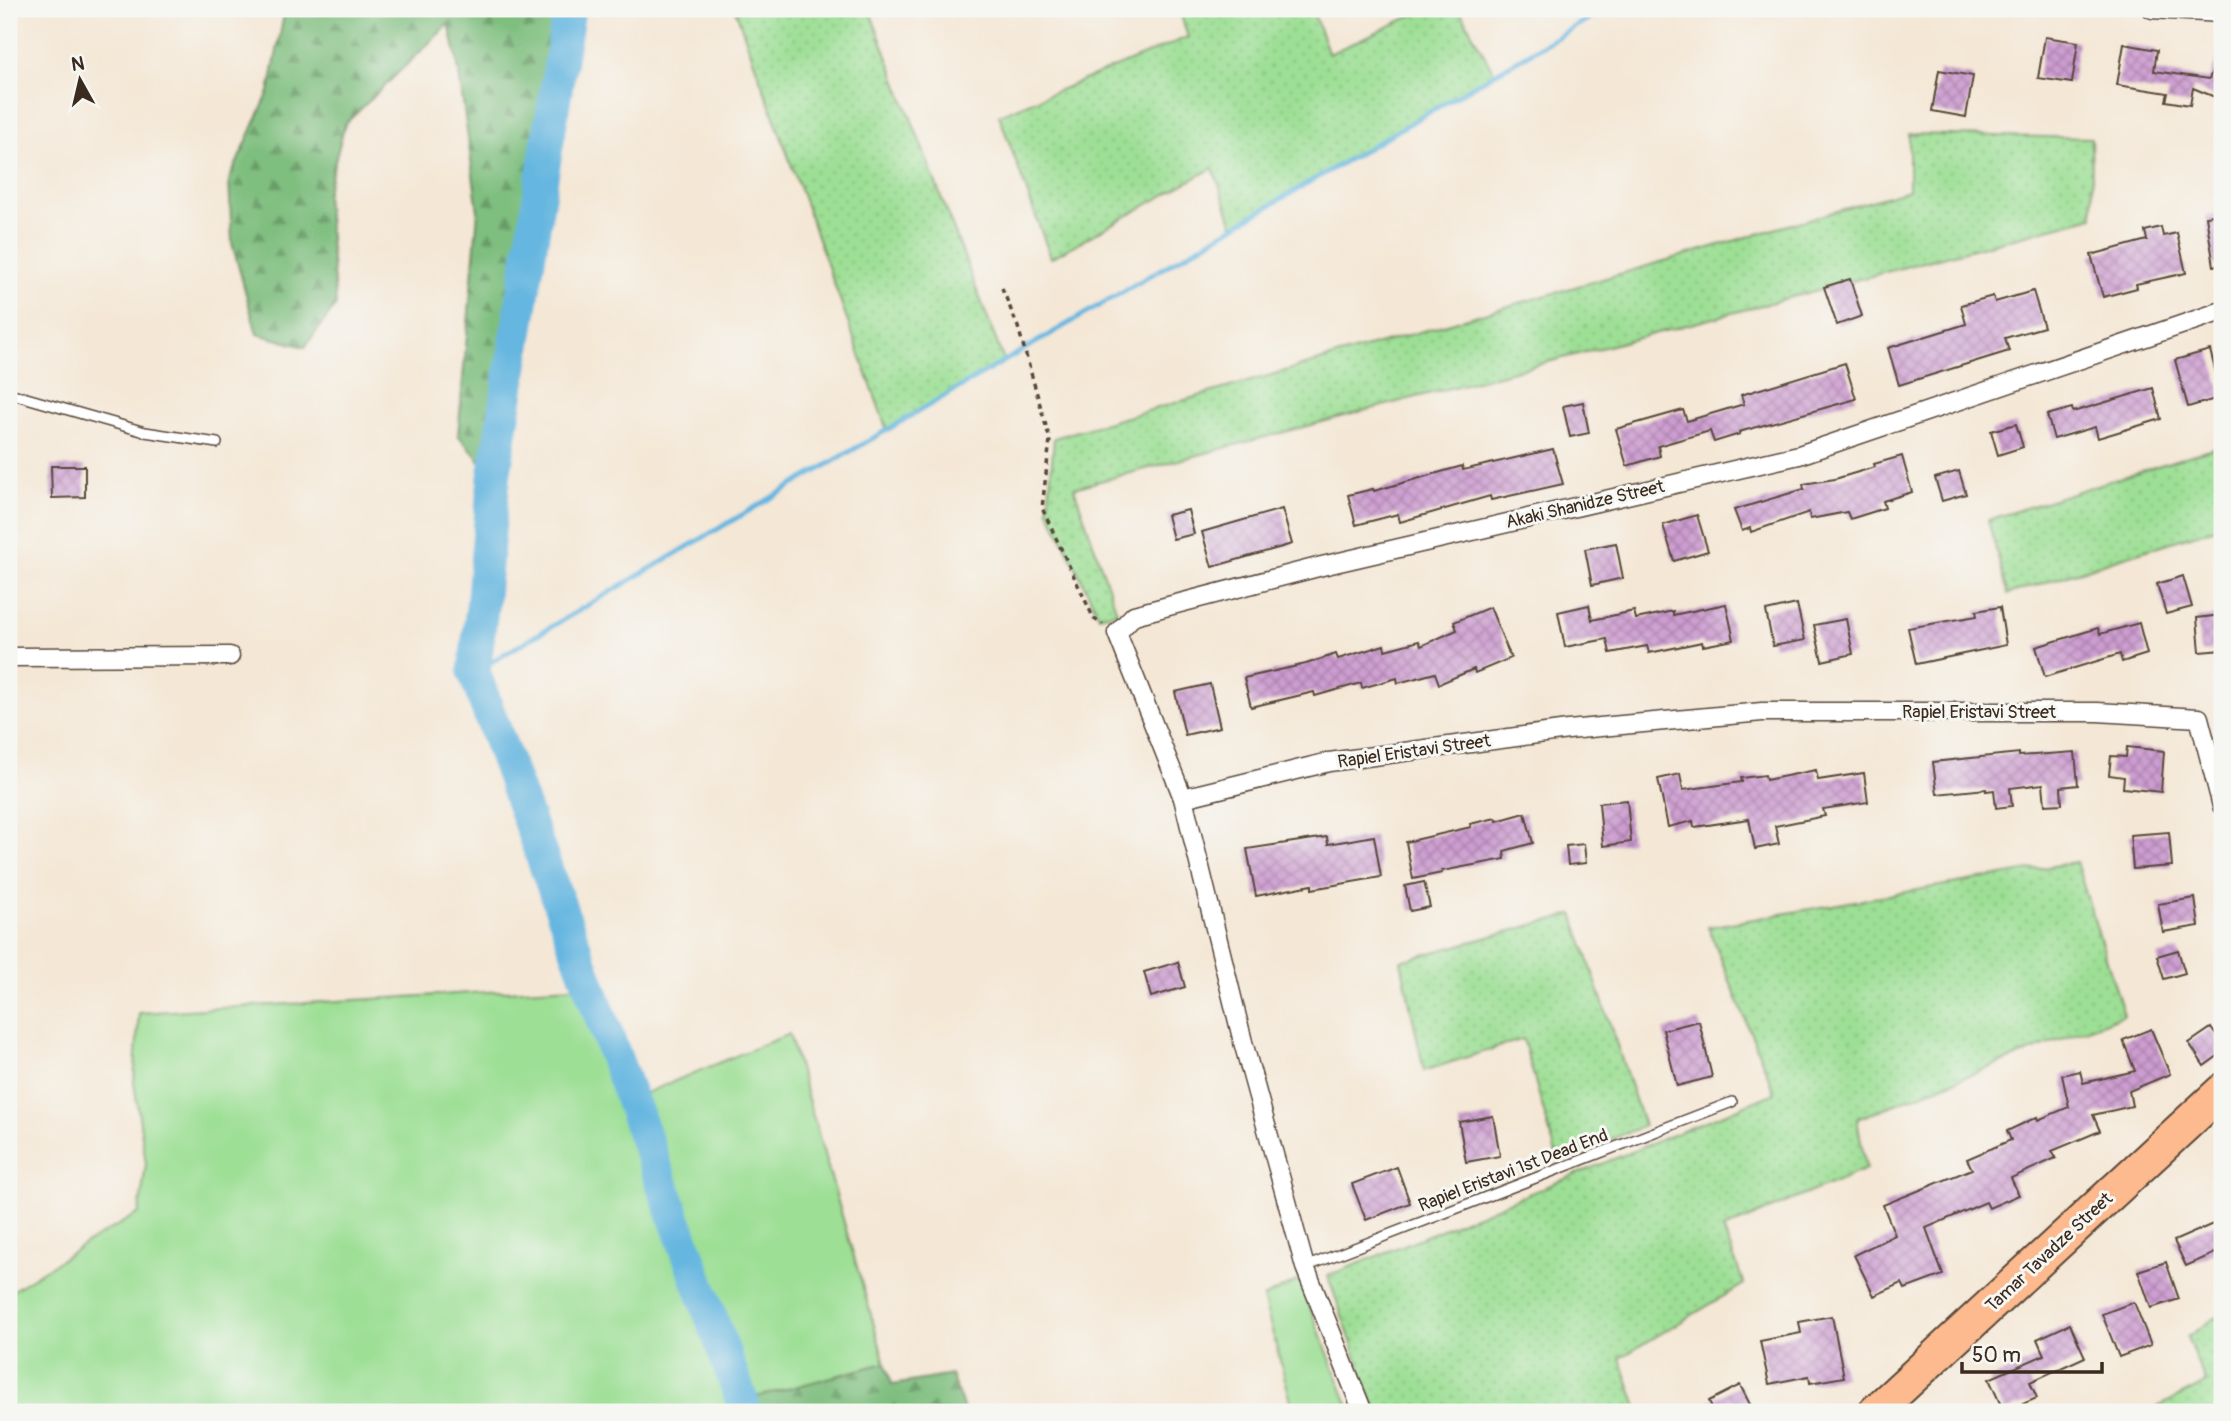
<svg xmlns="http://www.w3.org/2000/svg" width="2231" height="1421" font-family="Pangolin,sans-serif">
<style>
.grass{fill:#9ddf95;stroke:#6c845a;stroke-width:2}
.forest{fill:url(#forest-firs);stroke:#5c744e;stroke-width:2}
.garden{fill:url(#garden-dots);stroke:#6c845a;stroke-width:2}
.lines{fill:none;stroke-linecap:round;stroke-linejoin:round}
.stream{stroke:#65b6e0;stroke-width:5}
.river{stroke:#65b6e0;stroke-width:33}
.building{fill:url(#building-cross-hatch)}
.lane-casing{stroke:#574639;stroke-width:12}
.street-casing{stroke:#574639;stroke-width:21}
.highway-casing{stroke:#574639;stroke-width:37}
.path{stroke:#574639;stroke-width:3.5;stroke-dasharray:5 5;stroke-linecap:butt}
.lane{stroke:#fff;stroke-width:9}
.street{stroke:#fff;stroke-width:18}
.highway{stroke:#fcba8e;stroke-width:33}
.labels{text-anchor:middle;stroke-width:6;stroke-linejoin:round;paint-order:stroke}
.street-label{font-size:18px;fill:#3b2a1e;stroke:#f6f6f2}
</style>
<defs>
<pattern id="forest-firs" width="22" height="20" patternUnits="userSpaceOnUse" patternTransform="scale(1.75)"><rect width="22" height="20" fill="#7ebe7e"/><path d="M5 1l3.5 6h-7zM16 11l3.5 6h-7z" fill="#689b67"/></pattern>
<pattern id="garden-dots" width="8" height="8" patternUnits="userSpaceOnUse" patternTransform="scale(1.75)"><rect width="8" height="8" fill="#9ddf95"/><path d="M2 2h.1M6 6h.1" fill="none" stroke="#88c080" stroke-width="1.8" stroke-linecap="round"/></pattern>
<pattern id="building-cross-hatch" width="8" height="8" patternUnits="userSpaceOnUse" patternTransform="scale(1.75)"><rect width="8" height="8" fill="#cd9dd1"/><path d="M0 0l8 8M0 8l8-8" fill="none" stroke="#a880a9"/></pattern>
</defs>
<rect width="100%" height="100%" fill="#f6f6f2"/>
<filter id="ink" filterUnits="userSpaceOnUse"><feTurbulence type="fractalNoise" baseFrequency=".0143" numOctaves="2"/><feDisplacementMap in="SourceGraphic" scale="14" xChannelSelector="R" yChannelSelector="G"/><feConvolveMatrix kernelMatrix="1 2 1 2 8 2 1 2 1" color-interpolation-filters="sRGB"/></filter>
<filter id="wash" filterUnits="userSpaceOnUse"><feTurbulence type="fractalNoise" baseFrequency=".00686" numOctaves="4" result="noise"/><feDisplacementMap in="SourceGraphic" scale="28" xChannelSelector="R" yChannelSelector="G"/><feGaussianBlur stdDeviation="1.57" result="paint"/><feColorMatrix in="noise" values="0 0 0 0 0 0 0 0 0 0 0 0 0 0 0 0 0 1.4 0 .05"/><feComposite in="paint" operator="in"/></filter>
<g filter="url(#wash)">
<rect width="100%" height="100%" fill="#f4e7d5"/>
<g class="grass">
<path d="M589 986 631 1099 789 1034 885 1363 742 1401 746 1412H9V1293L85 1244 139 1213 146 1164 134 1082 139 1013Z"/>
<path d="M1299 1280 1351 1412H1294L1263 1298Z"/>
</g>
<g class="forest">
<path d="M285 9H569L494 477 458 435 478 211 457 59 449 24 345 124 326 195 336 305 305 347 257 334 232 243 229 180 269 92Z"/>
<path d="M885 1363 892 1385 951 1375 965 1412H746L741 1401Z"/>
</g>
<g class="garden">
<path d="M735 9H869L1004 361 887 430Z"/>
<path d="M1179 9H1312L1329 54 1426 9H1459L1494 73 1234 227 1213 168 1051 258 999 115 1188 37Z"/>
<path d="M1909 134 2091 138 2093 217 1074 488 1117 612 1099 616 1048 509 1054 438 1909 190Z"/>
<path d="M2222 445V526L2008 594 1988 520Z"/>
<path d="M2076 862 2124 1015 1857 1119 1866 1169 1723 1229 1744 1284 1620 1358 1638 1410 1635 1412H1376L1328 1276 1775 1093 1708 927Z"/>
<path d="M1573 914 1644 1126 1558 1161 1523 1039 1424 1071 1401 961Z"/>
<path d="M2222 1313V1412H2148L2206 1383 2187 1337Z"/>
</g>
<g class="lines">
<path class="stream" d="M474 672 1605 9"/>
<path class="river" d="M569 9 494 477 482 608 474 672 746 1412"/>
</g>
<g id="blocks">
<g class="building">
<path d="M2045 37 2078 42 2072 83 2038 78Z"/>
<path d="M2124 44 2157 50 2154 71 2209 79 2222 48V100L2193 88 2190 105 2166 101 2168 93 2117 85Z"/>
<path d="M1939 70 1973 76 1966 117 1932 111Z"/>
<path d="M2222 214V265L2214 266 2206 216Z"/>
<path d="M2161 227 2163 236 2177 233 2186 273 2136 284 2137 288 2103 297 2091 255 2147 240 2145 231Z"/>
<path d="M1850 279 1862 316 1837 325 1824 287Z"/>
<path d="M2033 291 2044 327 2005 338 2009 351 1899 385 1888 348 1966 324 1961 305 1993 296 1995 302Z"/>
<path d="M2210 350 2222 397 2188 407 2175 360Z"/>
<path d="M1845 363 1856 399 1739 432 1740 434 1714 442 1710 431 1658 446 1660 456 1627 466 1616 429 1683 410 1687 421 1744 404 1741 395Z"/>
<path d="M2153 388 2161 419 2098 438 2095 427 2054 439 2047 415 2072 408 2073 412Z"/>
<path d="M1583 402 1589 433 1570 437 1563 406Z"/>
<path d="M2016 424 2023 447 1998 455 1991 431Z"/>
<path d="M1553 449 1563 484 1491 500 1490 496 1400 522 1398 514 1356 525 1348 495 1373 489 1374 491 1462 466 1463 470Z"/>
<path d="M1902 456 1912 492 1883 501 1885 508 1850 519 1847 512 1810 519 1809 512 1751 532 1750 528 1742 531 1734 510 1804 489 1803 484 1835 479 1875 467 1874 464Z"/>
<path d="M51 466H85V497L52 498Z"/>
<path d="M1959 471 1966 494 1942 501 1935 478Z"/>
<path d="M1282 509 1292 544 1212 567 1202 532Z"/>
<path d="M1188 510 1194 534 1173 539 1167 515Z"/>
<path d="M1697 515 1708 551 1674 561 1663 525Z"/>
<path d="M1616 543 1623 578 1592 585 1585 549Z"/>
<path d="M2183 576 2192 607 2166 614 2157 584Z"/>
<path d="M1726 604 1734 640 1703 646 1702 642 1649 653 1647 646 1610 653 1607 639 1565 647 1558 612 1589 605 1592 620 1634 611 1636 619 1673 611V615Z"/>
<path d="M1797 604 1805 640 1773 646 1766 611Z"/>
<path d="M1490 607 1511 658 1475 673 1474 669 1439 684 1435 673 1398 683 1397 678 1362 688 1361 683 1315 696 1314 692 1251 707 1244 678 1306 664 1336 654 1338 659 1384 645 1385 650 1419 641 1421 646 1457 630 1454 622Z"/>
<path d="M2000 607 2006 645 1916 664 1908 628 1977 616 1976 611Z"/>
<path d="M2222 615V650L2200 652 2197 618Z"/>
<path d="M1846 619 1853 654 1822 661 1814 625Z"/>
<path d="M2139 623 2147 654 2122 662 2120 654 2045 677 2036 647 2098 628 2100 634Z"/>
<path d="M1210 684 1220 727 1185 735 1175 692Z"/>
<path d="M2127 747 2164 751 2161 792 2123 788 2124 777 2109 775 2111 756 2126 757Z"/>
<path d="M2075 752 2078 785 2061 787 2062 804 2045 805 2043 784 2010 788 2012 806 1996 808 1994 790 1986 791V789L1937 794 1933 762 2019 753V756Z"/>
<path d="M1816 770 1818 780 1864 773 1868 802 1823 809 1825 816 1775 826 1779 844 1755 849 1749 819 1694 827 1693 821 1668 827 1658 779 1680 774 1683 790 1742 782 1741 778 1765 775 1766 780Z"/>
<path d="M1627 800 1631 842 1603 846 1599 803Z"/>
<path d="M1525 813 1533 843 1504 851 1505 859 1442 871V873L1413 879 1406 842 1471 827 1470 824 1496 818 1497 821Z"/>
<path d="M2169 832 2172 866 2133 869 2130 835Z"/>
<path d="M1374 836 1381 877 1312 889V885L1256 896 1247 849 1327 837 1328 844Z"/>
<path d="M1584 844 1586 863 1568 865 1566 846Z"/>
<path d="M1424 882 1430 907 1410 911 1405 886Z"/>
<path d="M2195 898 2199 926 2163 932 2158 904Z"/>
<path d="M2178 950 2185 973 2164 979 2157 956Z"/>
<path d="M1178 962 1185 987 1151 997 1144 972Z"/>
<path d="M1699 1021 1712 1077 1677 1086 1663 1030Z"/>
<path d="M2211 1028 2222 1044V1053L2204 1066 2189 1043Z"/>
<path d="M2151 1029 2170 1074 2129 1091 2132 1106 2093 1115 2100 1131 2052 1151 2056 1158 2011 1178 2019 1195 1989 1208 1986 1202 1926 1228 1943 1275 1905 1289 1902 1283 1874 1296 1854 1255 1895 1235 1883 1205 1972 1169 1967 1159 2011 1140 2007 1131 2037 1117 2038 1120 2069 1107 2062 1075 2080 1071 2083 1083 2135 1071 2123 1040Z"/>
<path d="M1493 1116 1500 1156 1466 1162 1459 1122Z"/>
<path d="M1397 1167 1410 1203 1366 1220 1352 1184Z"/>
<path d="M2222 1220V1250L2186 1266 2174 1241Z"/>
<path d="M2166 1262 2179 1299 2151 1308 2138 1271Z"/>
<path d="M2134 1302 2151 1345 2119 1357 2102 1314Z"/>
<path d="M1832 1316 1844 1377 1810 1383 1809 1376 1769 1384 1760 1341 1801 1333 1799 1322Z"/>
<path d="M2070 1324 2085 1357 2030 1382 2037 1398 2004 1412 1989 1379 2044 1355 2037 1339Z"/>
<path d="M1740 1385 1754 1412H1714L1709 1401Z"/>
</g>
</g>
</g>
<g filter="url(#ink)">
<use href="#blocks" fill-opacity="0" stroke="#574639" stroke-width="2"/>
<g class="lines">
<defs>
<g id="lane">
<path d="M9 393 145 432 217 443"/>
<path d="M1305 1267 1732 1102"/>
</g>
<g id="street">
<path d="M2152 9 2222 13"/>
<path d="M9 657 230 656"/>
<path d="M1183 798 1329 762 1568 730 1762 712H2097L2199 718 2222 806"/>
<path d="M1363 1412 1305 1267 1243 1042 1183 798 1117 633 1134 615 1322 566 1799 455 2222 311"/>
</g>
<path id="highway" d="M1875 1412 2222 1091"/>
</defs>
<use href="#lane" class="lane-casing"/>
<use href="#street" class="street-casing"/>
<use href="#highway" class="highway-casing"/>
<path class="path" d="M1002 288 1018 327 1050 440 1042 508 1094 619 1103 624"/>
<use href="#lane" class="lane"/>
<use href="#street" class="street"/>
<use href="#highway" class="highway"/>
</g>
</g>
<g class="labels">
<g class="street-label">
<text transform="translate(1585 504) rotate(-13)" y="6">Akaki Shanidze Street</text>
<text x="1979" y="718">Rapiel Eristavi Street</text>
<text transform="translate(1414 751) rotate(-8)" y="6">Rapiel Eristavi Street</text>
<text transform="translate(1513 1170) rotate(-21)" y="6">Rapiel Eristavi 1st Dead End</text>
<text transform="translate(2049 1252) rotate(-43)" y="6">Tamar Tavadze Street</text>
</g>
</g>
<rect width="2231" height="1421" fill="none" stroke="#f6f6f2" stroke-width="35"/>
<g transform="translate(80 80) rotate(352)" stroke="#f6f6f2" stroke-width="5" paint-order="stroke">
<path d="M0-5L12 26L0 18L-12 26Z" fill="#3b2a1e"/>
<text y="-10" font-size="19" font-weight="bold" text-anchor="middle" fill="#3b2a1e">N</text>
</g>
<path d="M1962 1362v10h140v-10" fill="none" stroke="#3b2a1e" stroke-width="3.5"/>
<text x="1972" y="1362" font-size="21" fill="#3b2a1e" stroke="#f6f6f2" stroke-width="5" paint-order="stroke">50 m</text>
</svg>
